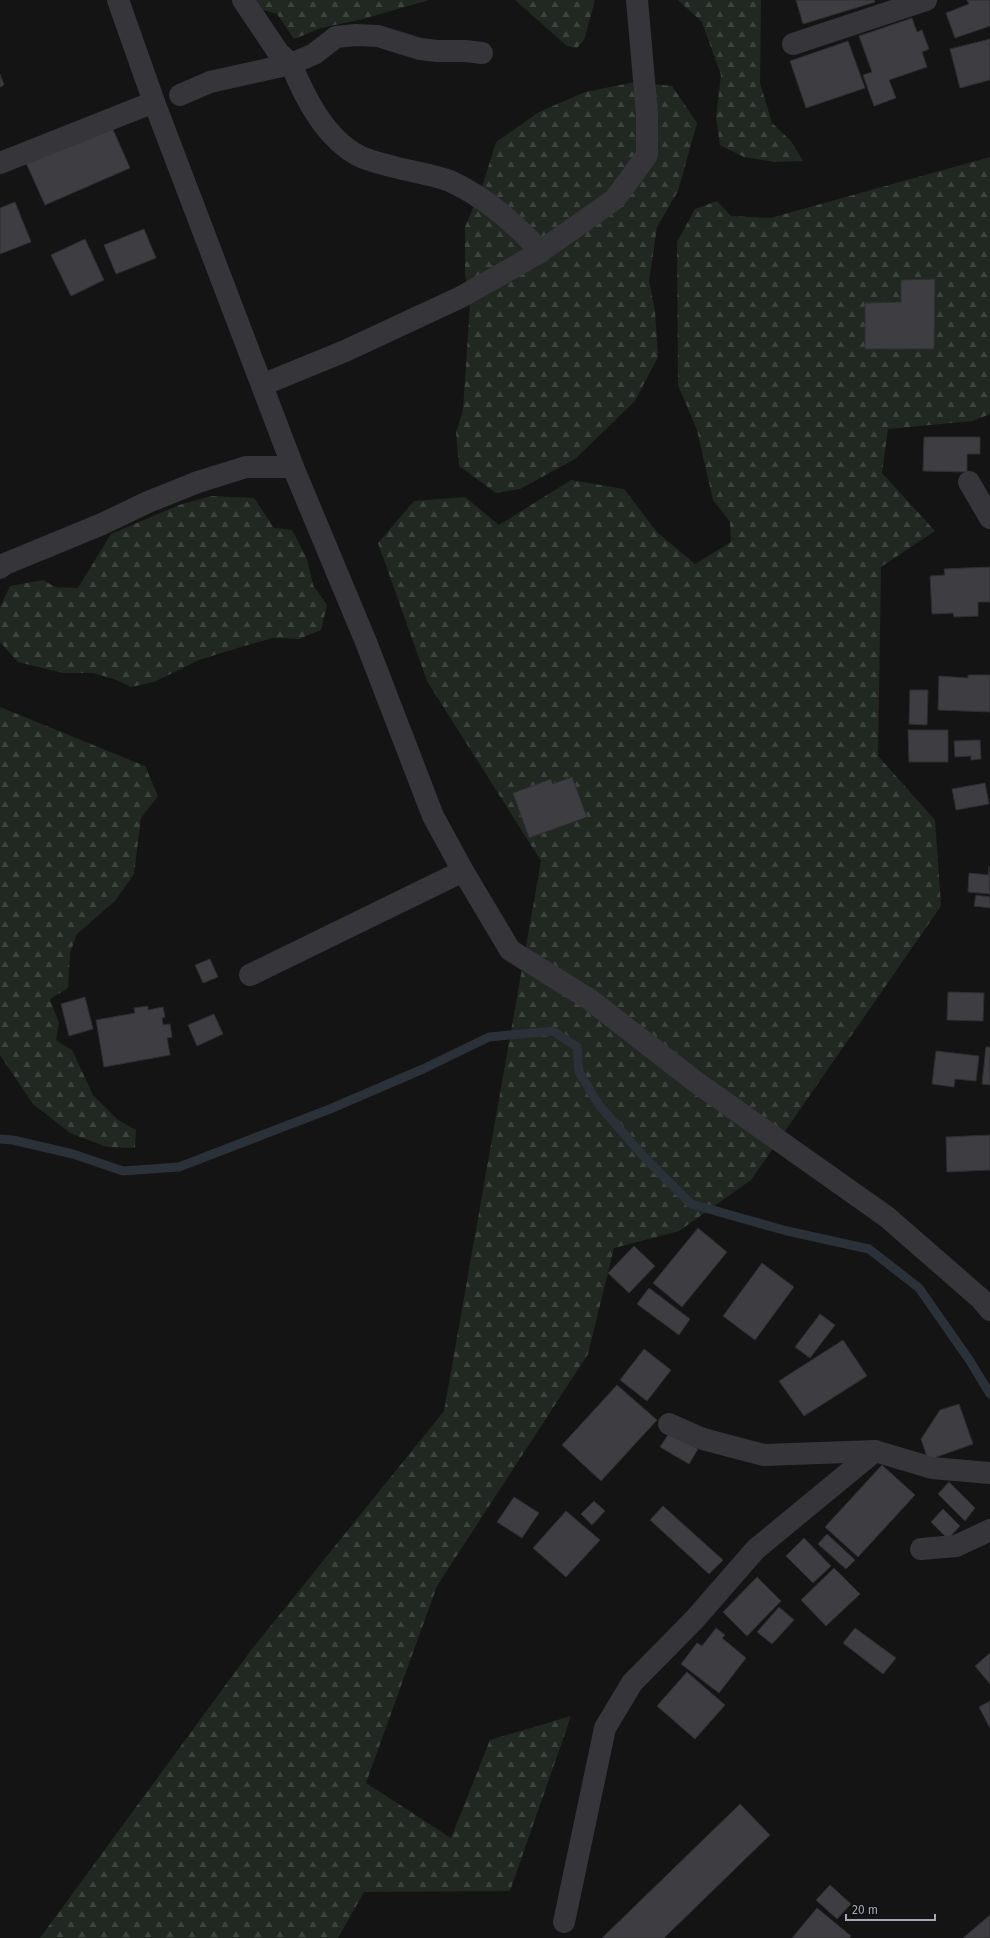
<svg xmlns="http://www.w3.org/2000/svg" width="990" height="1938" font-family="'Fira Sans',sans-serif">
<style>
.forest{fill:url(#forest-firs)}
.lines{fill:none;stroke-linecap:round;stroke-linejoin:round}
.stream{stroke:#2a3139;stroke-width:9}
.building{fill:#3e3e42;stroke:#2e2e31}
.minor{stroke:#35353a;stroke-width:22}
</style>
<defs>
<pattern id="forest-firs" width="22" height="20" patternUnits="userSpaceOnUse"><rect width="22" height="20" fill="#202821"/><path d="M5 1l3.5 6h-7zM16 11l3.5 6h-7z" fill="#3d443f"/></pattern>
</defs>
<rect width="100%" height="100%" fill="#141415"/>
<g class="forest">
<path d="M253 0H429L363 19 321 28 294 39 277 14 260 9Z"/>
<path d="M515 0H595L584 40 577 48 567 46Z"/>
<path d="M678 0H761L760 83 772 123 791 141 803 161 774 162 744 157 720 145 716 117 721 75 702 22Z"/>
<path d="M635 82 672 86 697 123 678 191 657 227 649 281 655 311 658 357 635 401 575 459 520 489 496 493 459 466 456 432 463 410 470 304 465 274V227L482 187 496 142 539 112 585 92Z"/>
<path d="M990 157V414L973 421 888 429 882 473 935 531 881 567 878 756 935 820 941 906 751 1180 679 1231 614 1248 588 1354 437 1586 366 1783 451 1838 490 1740 571 1716 510 1891 364 1892 338 1938H40L252 1649 444 1411 541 861 427 681 378 543 414 501 465 497 499 525 571 480 624 489 657 532 695 564 731 542 730 522 713 500 697 430 678 385 677 242 695 209 717 201 731 216 770 218Z"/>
<path d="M211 496 254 498 274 528 292 530 307 559 313 585 327 605 321 630 299 639 273 638 244 646 199 660 154 682 131 687 114 679 93 673H63L18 662 0 642V607L10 586 43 580 55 587 78 588 111 534 179 505Z"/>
<path d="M0 707 145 766 158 796 141 818 134 874 115 901 77 934 70 953 68 988 50 999 59 1023 56 1040 72 1050 93 1095 118 1120 136 1130 135 1148 107 1147 70 1133 33 1104 0 1055Z"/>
</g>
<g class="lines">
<path class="stream" d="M0 1139 13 1140 73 1154 123 1171 179 1167 330 1109 423 1069 489 1037 553 1031 577 1047 579 1072 599 1105 646 1159 691 1204 787 1231 869 1249 919 1288 970 1361 990 1394"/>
</g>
<g class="building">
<path d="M796 0H874L875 2 803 24Z"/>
<path d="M967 0H990V26L955 38 946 13 969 4Z"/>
<path d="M912 18 917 32 922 30 929 49 922 52 927 67 889 80 896 98 874 106 863 75 872 72 859 36Z"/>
<path d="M990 39V80L960 88 950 49Z"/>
<path d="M848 41 865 88 806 108 790 61Z"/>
<path d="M0 74 4 85 0 87Z"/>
<path d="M111 125 130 168 45 205 26 163Z"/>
<path d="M15 202 31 242 0 254V208Z"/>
<path d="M144 229 156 258 116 274 104 245Z"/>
<path d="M85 239 104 280 71 296 51 255Z"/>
<path d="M935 279 934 349H865V303L901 302V280Z"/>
<path d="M924 437H980V454H967V472L923 471Z"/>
<path d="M990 567V602H978V616L954 617 953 613 932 614 930 576 945 575 944 569Z"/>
<path d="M968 675H990V712L938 710 939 676 968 678Z"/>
<path d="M910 690H928L927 725 909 724Z"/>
<path d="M908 730H948V762H909Z"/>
<path d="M980 740 981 759 971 760V756L955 757 954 741Z"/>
<path d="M572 777 587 817 529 838 513 793 551 779 553 784Z"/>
<path d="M985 783 989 804 956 810 952 789Z"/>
<path d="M989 866 990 894 968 892 969 873 988 875Z"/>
<path d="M976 895 990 897V908L974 906Z"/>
<path d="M210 959 218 977 203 983 195 965Z"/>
<path d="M948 992 984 993 983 1021 947 1020Z"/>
<path d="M85 997 93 1029 69 1036 61 1004Z"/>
<path d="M148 1006V1010L163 1007 165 1017 162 1018 163 1025 170 1024 172 1037 167 1038 170 1055 104 1067 96 1020 135 1013 134 1008Z"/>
<path d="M214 1014 223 1034 197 1046 188 1025Z"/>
<path d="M986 1047H990V1085L982 1084Z"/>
<path d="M936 1051 979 1056 976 1081 955 1079 954 1087 932 1084Z"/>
<path d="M990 1135V1170L947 1172 946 1137Z"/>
<path d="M698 1228 727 1252 682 1307 653 1283Z"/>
<path d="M634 1246 655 1266 629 1293 608 1273Z"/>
<path d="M762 1263 794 1287 755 1340 723 1316Z"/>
<path d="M649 1288 690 1319 679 1335 637 1304Z"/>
<path d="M820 1314 835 1325 810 1358 795 1347Z"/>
<path d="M843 1340 867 1376 804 1416 779 1381Z"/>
<path d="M644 1349 671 1370 647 1401 620 1380Z"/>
<path d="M617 1385 657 1420 601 1481 562 1445Z"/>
<path d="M959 1404 973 1444 928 1460 921 1439 940 1410Z"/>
<path d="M670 1432 698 1449 689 1464 660 1447Z"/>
<path d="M882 1465 915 1495 858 1557 825 1527Z"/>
<path d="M949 1482 975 1508 965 1521 938 1494Z"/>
<path d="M514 1497 539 1513 522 1538 497 1522Z"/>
<path d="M594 1501 605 1511 592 1525 581 1514Z"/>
<path d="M663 1506 723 1560 709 1574 650 1520Z"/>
<path d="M943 1509 960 1526 948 1539 931 1522Z"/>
<path d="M566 1511 600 1540 566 1577 533 1548Z"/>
<path d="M827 1534 855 1560 846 1569 818 1544Z"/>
<path d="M804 1538 831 1566 813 1583 786 1556Z"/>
<path d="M834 1568 860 1594 826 1626 801 1600Z"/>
<path d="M757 1577 781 1601 747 1636 723 1612Z"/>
<path d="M779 1607 794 1620 772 1644 757 1632Z"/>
<path d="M716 1628 725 1635 722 1638 746 1658 719 1693 681 1664 697 1643 702 1646Z"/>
<path d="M855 1628 896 1658 883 1674 843 1643Z"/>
<path d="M990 1653V1684L975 1666Z"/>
<path d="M687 1672 725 1705 695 1739 657 1706Z"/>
<path d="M990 1701V1728L979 1707Z"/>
<path d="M740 1804 770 1835 664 1938H602Z"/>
<path d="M830 1885 851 1904 837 1919 816 1900Z"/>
<path d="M817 1908 851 1936 849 1938H792Z"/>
<path d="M990 1915V1938H963Z"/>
</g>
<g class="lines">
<g class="minor">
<path d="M118 0 154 102 293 467 366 642 433 816 463 871 510 950 589 999 696 1082 887 1217 981 1299 990 1310"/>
<path d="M793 44 926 0"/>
<path d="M482 53 465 51H437L420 49 378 36 356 35 336 37 314 54 291 64C305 98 325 138 359 156 369 161 383 164 394 167 412 172 432 174 450 181 485 197 515 223 541 252"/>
<path d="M180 95 210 82 291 64 278 52 243 0"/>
<path d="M0 163 154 102"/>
<path d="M262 385 345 351 461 297 537 254 615 199 647 155V114L637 0"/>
<path d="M969 482 990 518"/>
<path d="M0 568 5 564 102 524 148 502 198 482 246 467H293"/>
<path d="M250 975 463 871"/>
<path d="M669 1424 703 1439 764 1455 875 1451"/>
<path d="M921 1549 956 1546 990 1530"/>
<path d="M564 1922 605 1728 632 1683 695 1619 756 1549 875 1451 932 1468 990 1473"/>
</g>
</g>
<path d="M846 1914v6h89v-6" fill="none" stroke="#a5a8b6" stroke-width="2"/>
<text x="852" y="1914" font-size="12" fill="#a5a8b6" stroke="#0f0f10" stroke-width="3" paint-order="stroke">20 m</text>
</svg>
